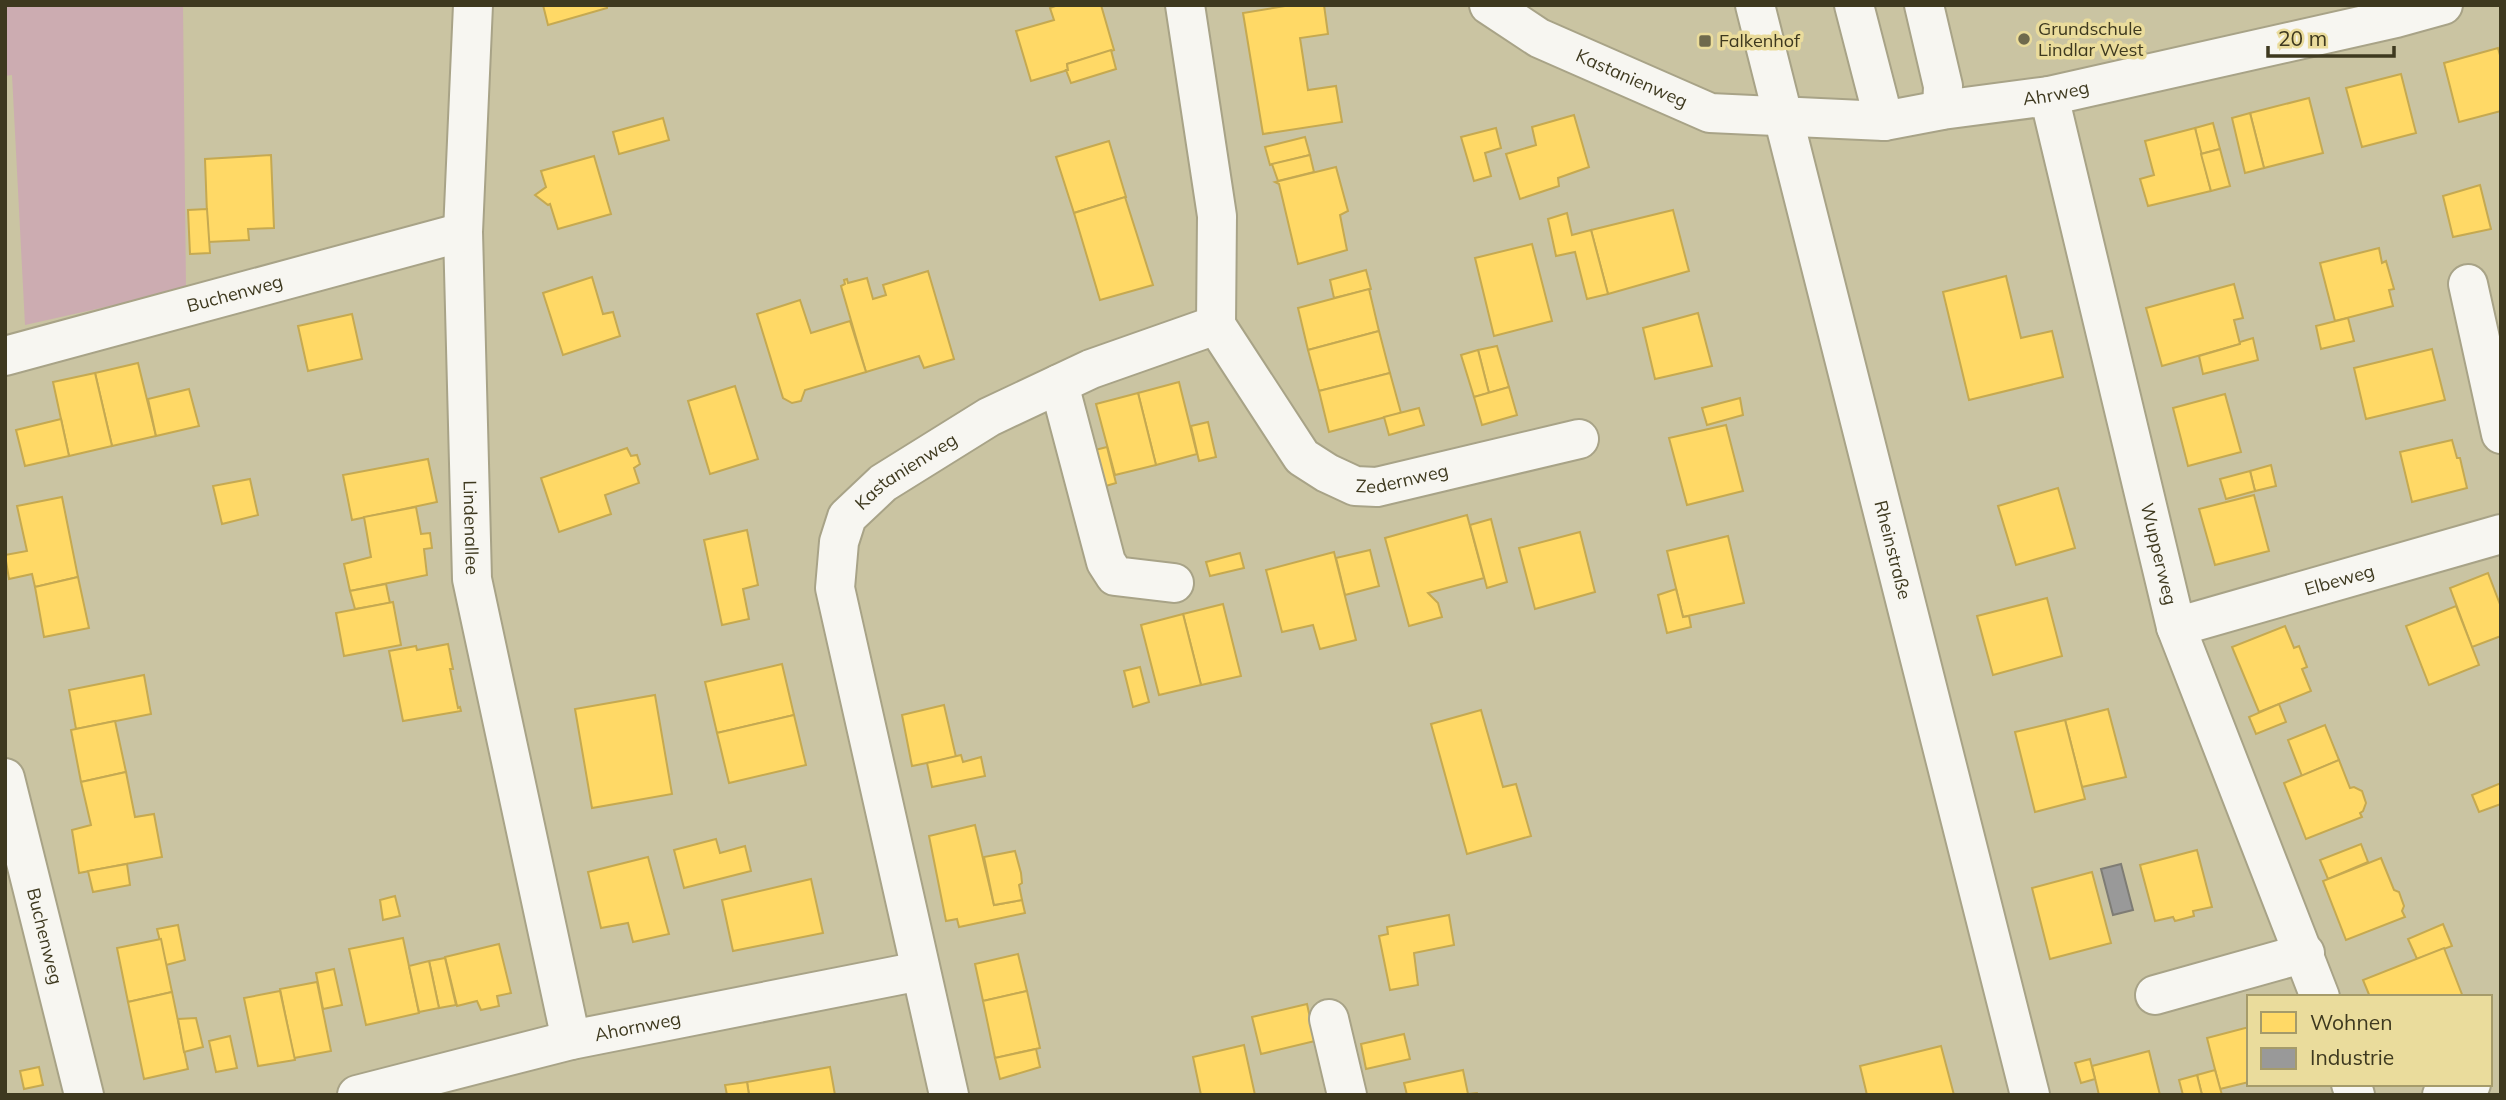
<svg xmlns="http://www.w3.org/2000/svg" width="2506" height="1100" font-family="Mulish,sans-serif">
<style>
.green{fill:#ccacb1}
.homes{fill:#ffd966;stroke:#c5a951;stroke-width:2}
.industry{fill:#999;stroke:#7e7c74;stroke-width:2}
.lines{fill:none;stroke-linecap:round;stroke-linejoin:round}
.minor-casing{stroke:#a8a387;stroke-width:42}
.minor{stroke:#f7f6f1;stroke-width:38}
.poi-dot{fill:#6f6a4d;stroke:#eadc9c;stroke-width:2.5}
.labels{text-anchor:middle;stroke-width:7;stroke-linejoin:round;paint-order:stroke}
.poi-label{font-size:18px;fill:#3e391f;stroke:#eadc9c;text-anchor:start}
.street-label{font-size:18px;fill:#3e391f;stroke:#eadc9c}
</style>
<rect width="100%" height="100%" fill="#cac4a2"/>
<path class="green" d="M5 5H183L186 289 25 325 12 75 5 76Z"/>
<g class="homes">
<path d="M543 5H607V8L548 25Z"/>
<path d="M1058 5H1101L1114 50 1067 64 1068 70 1031 81 1016 31 1054 20 1050 8Z"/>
<path d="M1291 5H1324L1328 34 1300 38 1308 90 1336 86 1342 122 1263 134 1243 13Z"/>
<path d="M2498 48 2501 59V111L2459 122 2444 63Z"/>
<path d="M1111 50 1116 69 1071 83 1066 70H1068L1067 64Z"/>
<path d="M2401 74 2416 133 2362 147 2346 88Z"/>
<path d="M2309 98 2323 153 2264 168 2250 113Z"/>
<path d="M2250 113 2264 168 2245 173 2232 118Z"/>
<path d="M1574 115 1589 167 1558 178 1559 186 1520 199 1506 154 1536 145 1532 127Z"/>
<path d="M663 118 669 140 619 154 613 132Z"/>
<path d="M2213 123 2220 149 2201 154 2195 128Z"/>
<path d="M1496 128 1501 148 1485 153 1491 176 1474 181 1461 137Z"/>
<path d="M2195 128 2211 191 2148 206 2140 179 2154 175 2145 141Z"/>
<path d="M1305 137 1310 155 1270 165 1265 147Z"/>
<path d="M1109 141 1126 197 1074 213 1056 157Z"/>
<path d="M2220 149 2230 186 2211 191 2201 154Z"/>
<path d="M271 155 274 228 248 229 249 240 208 242 205 159Z"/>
<path d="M1310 155 1314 172 1278 181 1272 164Z"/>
<path d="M594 156 611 214 558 229 550 204 548 205 535 195 546 187 541 171Z"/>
<path d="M1336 167 1348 211 1340 215 1347 250 1298 264 1279 184 1275 182Z"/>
<path d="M2480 185 2491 229 2453 237 2443 196Z"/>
<path d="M1125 197 1153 285 1100 300 1074 213Z"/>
<path d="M207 209 210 253 190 254 188 210Z"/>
<path d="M1673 210 1689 271 1608 294 1591 230Z"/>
<path d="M1567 213 1572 235 1591 230 1608 294 1587 299 1575 252 1556 256 1548 219Z"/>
<path d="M1532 244 1552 321 1494 336 1475 258Z"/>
<path d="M2379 248 2382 263 2386 261 2394 289 2389 290 2393 306 2335 321 2320 263Z"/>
<path d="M1366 270 1371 289 1334 298 1330 280Z"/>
<path d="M928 271 954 359 924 368 919 356 866 372 841 286 845 284 844 280 847 279 848 283 867 278 873 299 886 295 883 285Z"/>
<path d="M2006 276 2021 338 2052 331 2063 377 1969 400 1943 292Z"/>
<path d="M592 277 603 314 613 312 620 336 563 355 543 293Z"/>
<path d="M2234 284 2243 318 2234 320 2240 344 2162 366 2146 308Z"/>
<path d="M1369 289 1379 331 1308 350 1298 308Z"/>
<path d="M800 300 811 333 850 321 866 372 805 390 801 401 792 403 783 398 757 314Z"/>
<path d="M1698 313 1712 366 1655 379 1643 328Z"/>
<path d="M352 314 362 359 308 371 298 326Z"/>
<path d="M2348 318 2354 341 2321 349 2316 326Z"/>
<path d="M1379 331 1390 373 1319 391 1308 350Z"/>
<path d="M2253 338 2258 360 2203 374 2199 356 2240 344V342Z"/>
<path d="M1497 346 1509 387 1489 393 1478 350Z"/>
<path d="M2432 349 2445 400 2366 419 2354 368Z"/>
<path d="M1478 350 1489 393 1474 397 1461 355Z"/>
<path d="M138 363 156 436 112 446 95 373Z"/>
<path d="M95 373 112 446 69 456 53 382Z"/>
<path d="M1390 373 1401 413 1329 432 1319 391Z"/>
<path d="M1179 382 1197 454 1156 465 1138 393Z"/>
<path d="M735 386 758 459 710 474 688 401Z"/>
<path d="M1509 387 1517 415 1482 425 1474 397Z"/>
<path d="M189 389 199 426 156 436 148 399Z"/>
<path d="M1138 393 1156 465 1115 475 1096 404Z"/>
<path d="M2225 394 2241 452 2188 466 2173 408Z"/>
<path d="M1740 398 1743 415 1707 425 1702 408Z"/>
<path d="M1419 408 1424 425 1389 435 1384 417Z"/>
<path d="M61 419 69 456 25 466 16 430Z"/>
<path d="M1208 422 1216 457 1199 461 1191 426Z"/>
<path d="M1726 425 1743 491 1687 505 1669 438Z"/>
<path d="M2452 440 2457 458H2460L2467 488 2412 502 2400 452Z"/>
<path d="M1107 447 1116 483 1099 488 1091 451Z"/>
<path d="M627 448 631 456 637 455 640 464 634 468 639 483 605 495 611 514 559 532 541 478Z"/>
<path d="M428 459 437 502 352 520 343 475Z"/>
<path d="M2271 465 2276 486 2255 491 2250 471Z"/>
<path d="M2250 471 2255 491 2226 499 2220 479Z"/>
<path d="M250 479 258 515 222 524 213 486Z"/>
<path d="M2058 488 2075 548 2016 565 1998 506Z"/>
<path d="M2254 495 2269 551 2215 565 2199 509Z"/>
<path d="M62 497 78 577 35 587 32 574 9 579 5 555 27 551 17 506Z"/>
<path d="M416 507 421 534 430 533 432 548 424 549 427 575 350 591 344 564 371 557 364 517Z"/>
<path d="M1467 515 1484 578 1428 593 1438 603 1442 617 1409 626 1385 538Z"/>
<path d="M1491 519 1507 582 1487 588 1470 525Z"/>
<path d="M747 530 758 585 743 589 749 619 722 625 704 540Z"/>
<path d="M1580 532 1595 592 1535 609 1519 548Z"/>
<path d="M1728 536 1744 603 1683 617 1667 551Z"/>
<path d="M1370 550 1379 586 1345 595 1336 558Z"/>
<path d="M1334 552 1356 640 1320 649 1313 625 1282 632 1266 570Z"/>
<path d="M1240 553 1244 568 1210 576 1206 562Z"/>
<path d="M2488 573 2501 607V636L2472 647 2450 588Z"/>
<path d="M78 577 89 628 44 637 35 587Z"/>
<path d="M386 584 390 603 355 609 350 591Z"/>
<path d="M1676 589 1683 617 1689 616 1691 627 1667 633 1658 595Z"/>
<path d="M2047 598 2062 656 1993 675 1977 616Z"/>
<path d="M393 602 401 645 344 656 336 613Z"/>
<path d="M1223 604 1241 676 1201 685 1183 614Z"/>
<path d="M2456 606 2479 665 2429 685 2406 626Z"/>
<path d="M1183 614 1201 685 1159 695 1141 625Z"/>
<path d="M2285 626 2294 648 2299 646 2307 667 2302 669 2311 691 2259 712 2232 647Z"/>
<path d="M448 644 453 669H450L458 708 460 707 461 711 403 721 389 651 416 646 417 650Z"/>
<path d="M782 664 794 715 717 733 705 682Z"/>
<path d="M1140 667 1149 702 1133 707 1124 671Z"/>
<path d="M144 675 151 714 76 729 69 690Z"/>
<path d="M655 695 672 794 592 808 575 709Z"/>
<path d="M2279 704 2286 722 2256 734 2249 717Z"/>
<path d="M944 705 956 757 912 766 902 715Z"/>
<path d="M2108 709 2126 777 2082 787 2065 720Z"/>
<path d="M1481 710 1503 787 1516 784 1531 836 1467 854 1431 724Z"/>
<path d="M794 715 806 765 729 783 717 733Z"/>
<path d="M2065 720 2085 799 2035 812 2015 732Z"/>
<path d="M115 721 126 772 81 782 71 730Z"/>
<path d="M2325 725 2339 760 2302 776 2288 740Z"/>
<path d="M961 755 963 762 981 757 985 776 932 787 927 763Z"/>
<path d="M2339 760 2350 788 2354 787 2362 791 2366 803 2363 811 2360 813 2362 817 2306 839 2284 783Z"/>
<path d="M126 772 135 817 154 814 162 857 79 873 72 830 91 825 81 782Z"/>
<path d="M2501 783V804L2479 812 2472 795Z"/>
<path d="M975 825 994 905 1022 900 1025 913 959 927 957 919 946 921 929 836Z"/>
<path d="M716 839 720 853 745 846 751 871 684 888 674 850Z"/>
<path d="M2361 844 2368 862 2328 879 2320 860Z"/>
<path d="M2197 850 2212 907 2193 911 2194 916 2175 921 2173 917 2155 921 2140 865Z"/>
<path d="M1015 851 1021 873 1022 883 1019 885 1022 900 994 905 984 857Z"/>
<path d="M648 857 669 934 633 942 628 923 601 928 588 872Z"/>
<path d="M2381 858 2394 890 2399 892 2404 906 2402 911 2405 917 2346 940 2323 881Z"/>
<path d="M127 864 130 885 93 892 88 871Z"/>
<path d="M2092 872 2111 943 2050 959 2032 888Z"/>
<path d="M811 879 823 933 733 951 722 900Z"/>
<path d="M395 896 400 916 383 920 380 900Z"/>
<path d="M1449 915 1454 945 1414 953 1418 985 1390 990 1379 936 1388 934 1387 927Z"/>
<path d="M2443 924 2452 946 2417 959 2408 939Z"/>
<path d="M178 925 185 960 166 965 157 929Z"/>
<path d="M403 938 419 1013 366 1025 349 949Z"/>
<path d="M161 939 172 992 128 1002 117 948Z"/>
<path d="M499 944 511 993 497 996 499 1006 481 1010 477 1001 457 1006 445 957Z"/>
<path d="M2444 948 2463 997H2370L2363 980Z"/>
<path d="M1018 954 1027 991 983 1001 975 964Z"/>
<path d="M445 958 456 1005 439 1008 429 961Z"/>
<path d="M429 961 439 1008 419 1012 409 966Z"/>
<path d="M334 969 342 1005 323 1009 316 973Z"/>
<path d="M317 982 331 1051 294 1058 280 989Z"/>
<path d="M280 991 295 1060 258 1066 244 998Z"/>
<path d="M1027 991 1040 1048 995 1058 983 1001Z"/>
<path d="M172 992 188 1069 144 1079 128 1002Z"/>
<path d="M1307 1004 1315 1041 1261 1054 1252 1017Z"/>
<path d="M196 1018 203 1047 184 1052 178 1019Z"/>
<path d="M2249 1027V1082L2220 1089 2207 1038Z"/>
<path d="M1404 1034 1410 1059 1366 1069 1361 1044Z"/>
<path d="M230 1036 237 1068 216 1072 209 1041Z"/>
<path d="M1244 1045 1255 1095H1201L1193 1057Z"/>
<path d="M1941 1046 1954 1095H1867L1860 1066Z"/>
<path d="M1036 1049 1040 1067 1000 1079 995 1058Z"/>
<path d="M2149 1051 2160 1095H2099L2092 1066Z"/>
<path d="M2090 1059 2095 1079 2081 1083 2075 1063Z"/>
<path d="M39 1067 43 1085 24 1089 20 1071Z"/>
<path d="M830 1067 835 1095H749L747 1082Z"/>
<path d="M1463 1070 1468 1094 1477 1093 1478 1095H1407L1404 1083Z"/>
<path d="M2215 1070 2222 1095H2202L2197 1075Z"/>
<path d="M2197 1075 2202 1095H2183L2179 1080Z"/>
<path d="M747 1082 749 1095H727L725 1085Z"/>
</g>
<path class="industry" d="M2121 864 2133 910 2113 915 2101 869Z"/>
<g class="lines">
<defs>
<g id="minor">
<path id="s1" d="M473 5 463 232 472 579 571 1040"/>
<path id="s2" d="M1489 5 1539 38 1710 113 1884 121 1942 110 2049 96 2396 18 2443 5"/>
<path id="s3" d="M1755 5 2030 1095"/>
<path d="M1854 5 1884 121"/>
<path d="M1924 5 1943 86 1942 110"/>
<path id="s4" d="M2049 96 2176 627 2320 997"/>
<path d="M2468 284 2501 434"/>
<path id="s5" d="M1216 325 1302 457 1327 473 1355 486 1377 487 1579 439"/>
<path id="s6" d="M5 356 463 232"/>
<path d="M1059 384 1106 562 1115 576 1174 583"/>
<path id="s7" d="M2176 627 2501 534"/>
<path id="s8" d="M5 778 84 1095"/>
<path d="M2155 995 2305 953"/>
<path d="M1329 1019 1347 1095"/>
<path d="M2351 1084 2355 1095"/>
<path id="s9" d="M357 1095 571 1040 920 971"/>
<path id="s10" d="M949 1095 835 588 839 542 847 517 883 483 989 417 1091 369 1216 325 1217 216 1185 5"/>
<path d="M2442 1095 2471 1084"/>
</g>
</defs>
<use href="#minor" class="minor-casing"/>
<use href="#minor" class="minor"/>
</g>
<g class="poi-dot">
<circle cx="2024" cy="39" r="7"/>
<rect x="1698" y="34" width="14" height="14" rx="3.5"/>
</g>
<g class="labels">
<g class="poi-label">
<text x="2038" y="35">Grundschule<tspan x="2038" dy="21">Lindlar West</tspan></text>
<text x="1719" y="47">Falkenhof</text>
</g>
<g class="street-label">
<text dy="6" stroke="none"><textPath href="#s2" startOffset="161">Kastanienweg</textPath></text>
<text dy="6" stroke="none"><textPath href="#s2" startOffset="595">Ahrweg</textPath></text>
<text dy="6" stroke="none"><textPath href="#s6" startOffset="238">Buchenweg</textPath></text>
<text dy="6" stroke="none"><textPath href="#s10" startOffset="667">Kastanienweg</textPath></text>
<text dy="6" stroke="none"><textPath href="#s5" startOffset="266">Zedernweg</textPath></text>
<text dy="6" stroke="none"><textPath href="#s1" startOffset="523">Lindenallee</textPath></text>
<text dy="6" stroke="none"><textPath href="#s3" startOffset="562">Rheinstraße</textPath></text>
<text dy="6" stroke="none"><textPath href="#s4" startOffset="471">Wupperweg</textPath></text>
<text dy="6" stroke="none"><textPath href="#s7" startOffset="170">Elbeweg</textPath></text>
<text dy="6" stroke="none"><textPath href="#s8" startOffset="163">Buchenweg</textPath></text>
<text dy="6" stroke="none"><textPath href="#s9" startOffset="289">Ahornweg</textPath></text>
</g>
</g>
<rect width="2506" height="1100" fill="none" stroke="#3e391f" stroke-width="14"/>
<rect x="2247" y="995" width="245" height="91" fill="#eadc9c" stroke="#a59b6a" stroke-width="2"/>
<rect x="2261" y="1012" width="35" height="21" fill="#ffd966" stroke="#a59b6a" stroke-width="2"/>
<text x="2310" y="1030" font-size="21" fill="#3e391f">Wohnen</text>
<rect x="2261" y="1048" width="35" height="21" fill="#999999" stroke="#a59b6a" stroke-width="2"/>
<text x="2310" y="1065" font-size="21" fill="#3e391f">Industrie</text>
<path d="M2268 46v10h126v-10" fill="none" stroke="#3e391f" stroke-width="3.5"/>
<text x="2278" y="46" font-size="21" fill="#3e391f" stroke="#eadc9c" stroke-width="5" paint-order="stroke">20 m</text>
</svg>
